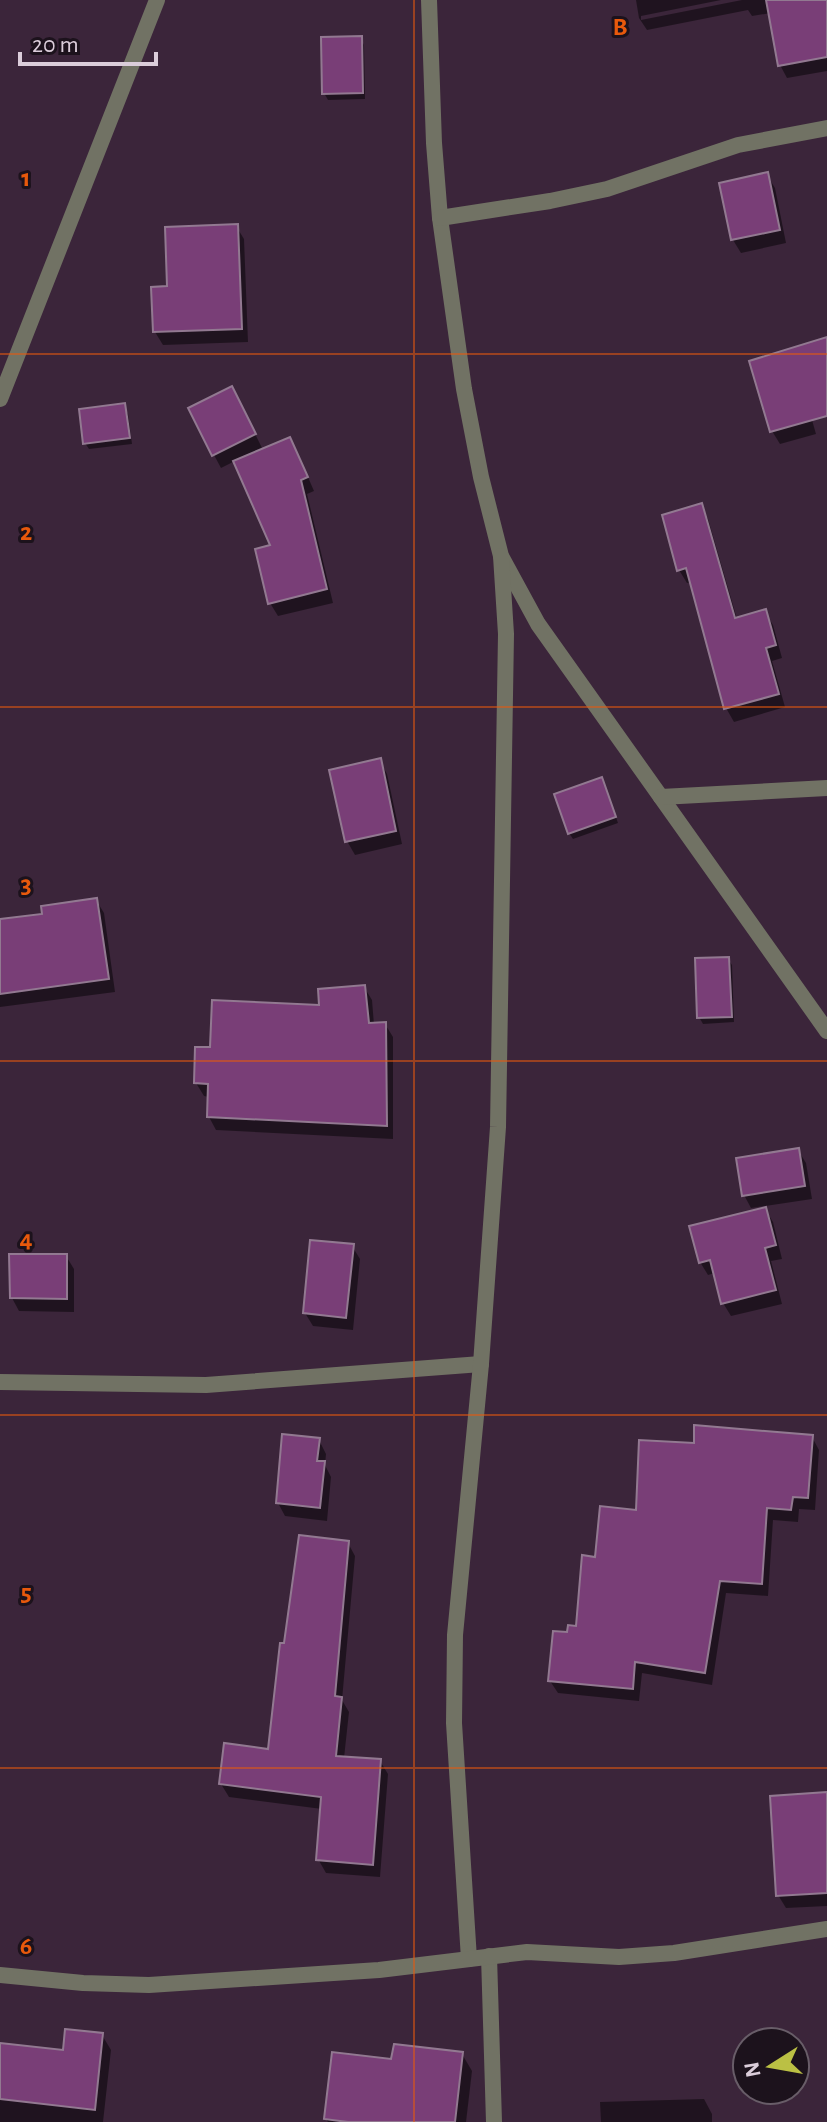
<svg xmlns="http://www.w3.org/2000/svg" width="827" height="2122" font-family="'Alegreya Sans',sans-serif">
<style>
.shadow{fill:#0007}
.building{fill:#793e77;stroke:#927991;stroke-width:2}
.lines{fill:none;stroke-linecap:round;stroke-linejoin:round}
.minor{stroke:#717264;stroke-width:16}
.tertiary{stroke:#717264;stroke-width:16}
.grid{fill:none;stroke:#e8590c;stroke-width:2;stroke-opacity:0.55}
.grid-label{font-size:26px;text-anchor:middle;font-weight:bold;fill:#e8590c;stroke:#1c121c;stroke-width:6;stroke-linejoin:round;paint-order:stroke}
</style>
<rect width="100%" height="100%" fill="#3b253a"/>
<g class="shadow">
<path d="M636 0H721L641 16V20L742 0H827V71L787 78 780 65 771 13 752 16 748 10 647 30 639 18Z"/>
<path d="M361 39 364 45 365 99 328 100 324 93Z"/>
<path d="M767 175 775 188 786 243 741 253 733 240 722 184Z"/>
<path d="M236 226 244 239 248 342 163 345 155 332 169 288Z"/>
<path d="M796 364 816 434 780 444 772 431Z"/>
<path d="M239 401 263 450 290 439 297 452 314 491 307 494 333 603 278 616 270 603 272 546 235 461 221 468 214 455Z"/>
<path d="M124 408 128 414 132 444 89 449 85 443Z"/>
<path d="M701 506 708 519 737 619 765 612 773 625 782 658 772 661 785 707 734 722 726 708 692 582 687 583 679 570Z"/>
<path d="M380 761 387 774 402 844 355 855 347 841Z"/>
<path d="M605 786 618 823 573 839 569 833Z"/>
<path d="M96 900 104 913 115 992 0 1007V921L44 916Z"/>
<path d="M728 959 732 965 734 1022 703 1024 699 1017Z"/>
<path d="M364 987 372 1000 374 1025 385 1024 393 1037V1139L216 1130 209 1117V1097L204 1096 196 1083 212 1049 321 1008Z"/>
<path d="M798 1150 806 1163 812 1199 751 1208 744 1195Z"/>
<path d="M765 1209 773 1222 782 1259 771 1261 782 1304 731 1316 723 1303 715 1273 708 1275 700 1262Z"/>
<path d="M352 1246 360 1259 353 1330 313 1326 305 1313Z"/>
<path d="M66 1256 74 1269V1312L19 1311 12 1298Z"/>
<path d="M812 1437 819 1450 815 1510 799 1509 798 1522 773 1520 768 1596 726 1593 712 1685 642 1673 639 1701 558 1693 550 1681 569 1634 578 1628 597 1559 696 1445Z"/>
<path d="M319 1440 326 1454 325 1465 331 1477 327 1521 285 1516 278 1503Z"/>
<path d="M348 1543 355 1556 342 1700 349 1712 344 1758 380 1761 388 1774 380 1877 326 1873 318 1859 322 1809 229 1797 221 1784 270 1751 286 1646Z"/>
<path d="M827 1794V1906L786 1908 778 1895Z"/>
<path d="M102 2035 111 2050 103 2122H0V2045L64 2053Z"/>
<path d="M462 2054 472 2071 466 2122H328L326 2119 393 2062Z"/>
<path d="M704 2099 712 2114V2122H601L600 2102Z"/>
</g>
<g class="building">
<path d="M766 0H827V57L778 66Z"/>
<path d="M362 36 363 93 322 94 321 37Z"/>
<path d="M768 172 780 230 731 240 719 183Z"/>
<path d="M238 224 242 329 153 332 151 287 167 286 165 227Z"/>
<path d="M827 337V416L770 432 749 361Z"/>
<path d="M232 386 256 434 212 456 188 408Z"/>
<path d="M125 403 130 438 83 444 79 409Z"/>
<path d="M290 437 308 477 301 480 327 589 268 604 255 549 270 545 233 461Z"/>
<path d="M702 503 735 618 766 609 776 645 766 648 779 694 724 709 686 568 677 571 662 515Z"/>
<path d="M381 758 396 831 345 842 329 770Z"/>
<path d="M602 777 616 817 568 834 554 794Z"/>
<path d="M97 898 109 979 0 994V919L42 914 41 906Z"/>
<path d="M729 957 732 1017 697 1018 695 958Z"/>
<path d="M365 985 369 1023 386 1022 387 1126 207 1117 208 1084 194 1083 195 1047H210L212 1000 319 1005 318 989Z"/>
<path d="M799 1148 805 1186 742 1196 736 1158Z"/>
<path d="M766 1207 776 1245 765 1248 776 1290 721 1304 710 1260 699 1263 689 1226Z"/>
<path d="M310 1240 354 1244 346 1318 303 1313Z"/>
<path d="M9 1254H67V1299L10 1298Z"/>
<path d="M694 1425 813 1435 808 1498 793 1497 791 1510 767 1508 762 1584 720 1581 705 1673 635 1662 633 1689 548 1681 553 1631 567 1632 568 1625 576 1626 582 1555 595 1557 600 1506 636 1510 639 1440 694 1443Z"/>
<path d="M282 1434 320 1438 317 1461H325L320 1508 276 1503Z"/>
<path d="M299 1535 349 1541 335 1696 342 1697 336 1756 381 1759 373 1865 316 1860 321 1797 219 1784 224 1743 268 1749 280 1643H284Z"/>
<path d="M827 1792V1893L776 1896 770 1796Z"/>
<path d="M65 2029 103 2033 95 2110 0 2099V2043L63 2050Z"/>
<path d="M394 2044 463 2052 455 2122H348L324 2119 332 2052 391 2059Z"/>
</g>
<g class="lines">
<g class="minor">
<path d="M429 0 434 143 440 218 464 389 481 477 501 556 538 624 827 1031"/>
<path d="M440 218 550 201 607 189 738 145 827 128"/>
<path d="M661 797 827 788"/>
<path d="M0 1382 206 1385 481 1364"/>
<path d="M489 1956 494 2122"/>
<path d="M469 1959 454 1723 455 1635 481 1364 498 1127 506 634 501 556"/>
<path d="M0 1975 83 1983 149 1985 379 1970 527 1952 619 1957 674 1953 827 1929"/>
</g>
<path class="tertiary" d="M0 399 157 0"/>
</g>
<path class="grid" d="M414 0V2122M0 354H827M0 707H827M0 1061H827M0 1415H827M0 1768H827"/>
<g class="grid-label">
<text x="620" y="35">B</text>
<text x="26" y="186">1</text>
<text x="26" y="540">2</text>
<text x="26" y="893">3</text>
<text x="26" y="1247">4</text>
<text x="26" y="1601">5</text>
<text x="26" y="1954">6</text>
</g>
<g transform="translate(771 2066) rotate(259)"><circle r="38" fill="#1c121c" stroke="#685d68" stroke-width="2"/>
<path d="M0-6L14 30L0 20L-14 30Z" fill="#bbc044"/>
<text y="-12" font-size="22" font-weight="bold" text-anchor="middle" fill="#dbcdda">N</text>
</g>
<path d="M20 52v12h136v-12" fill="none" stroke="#dbcdda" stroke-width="4"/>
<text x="32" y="52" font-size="24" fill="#dbcdda" stroke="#1c121c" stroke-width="6" paint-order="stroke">20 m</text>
</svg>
